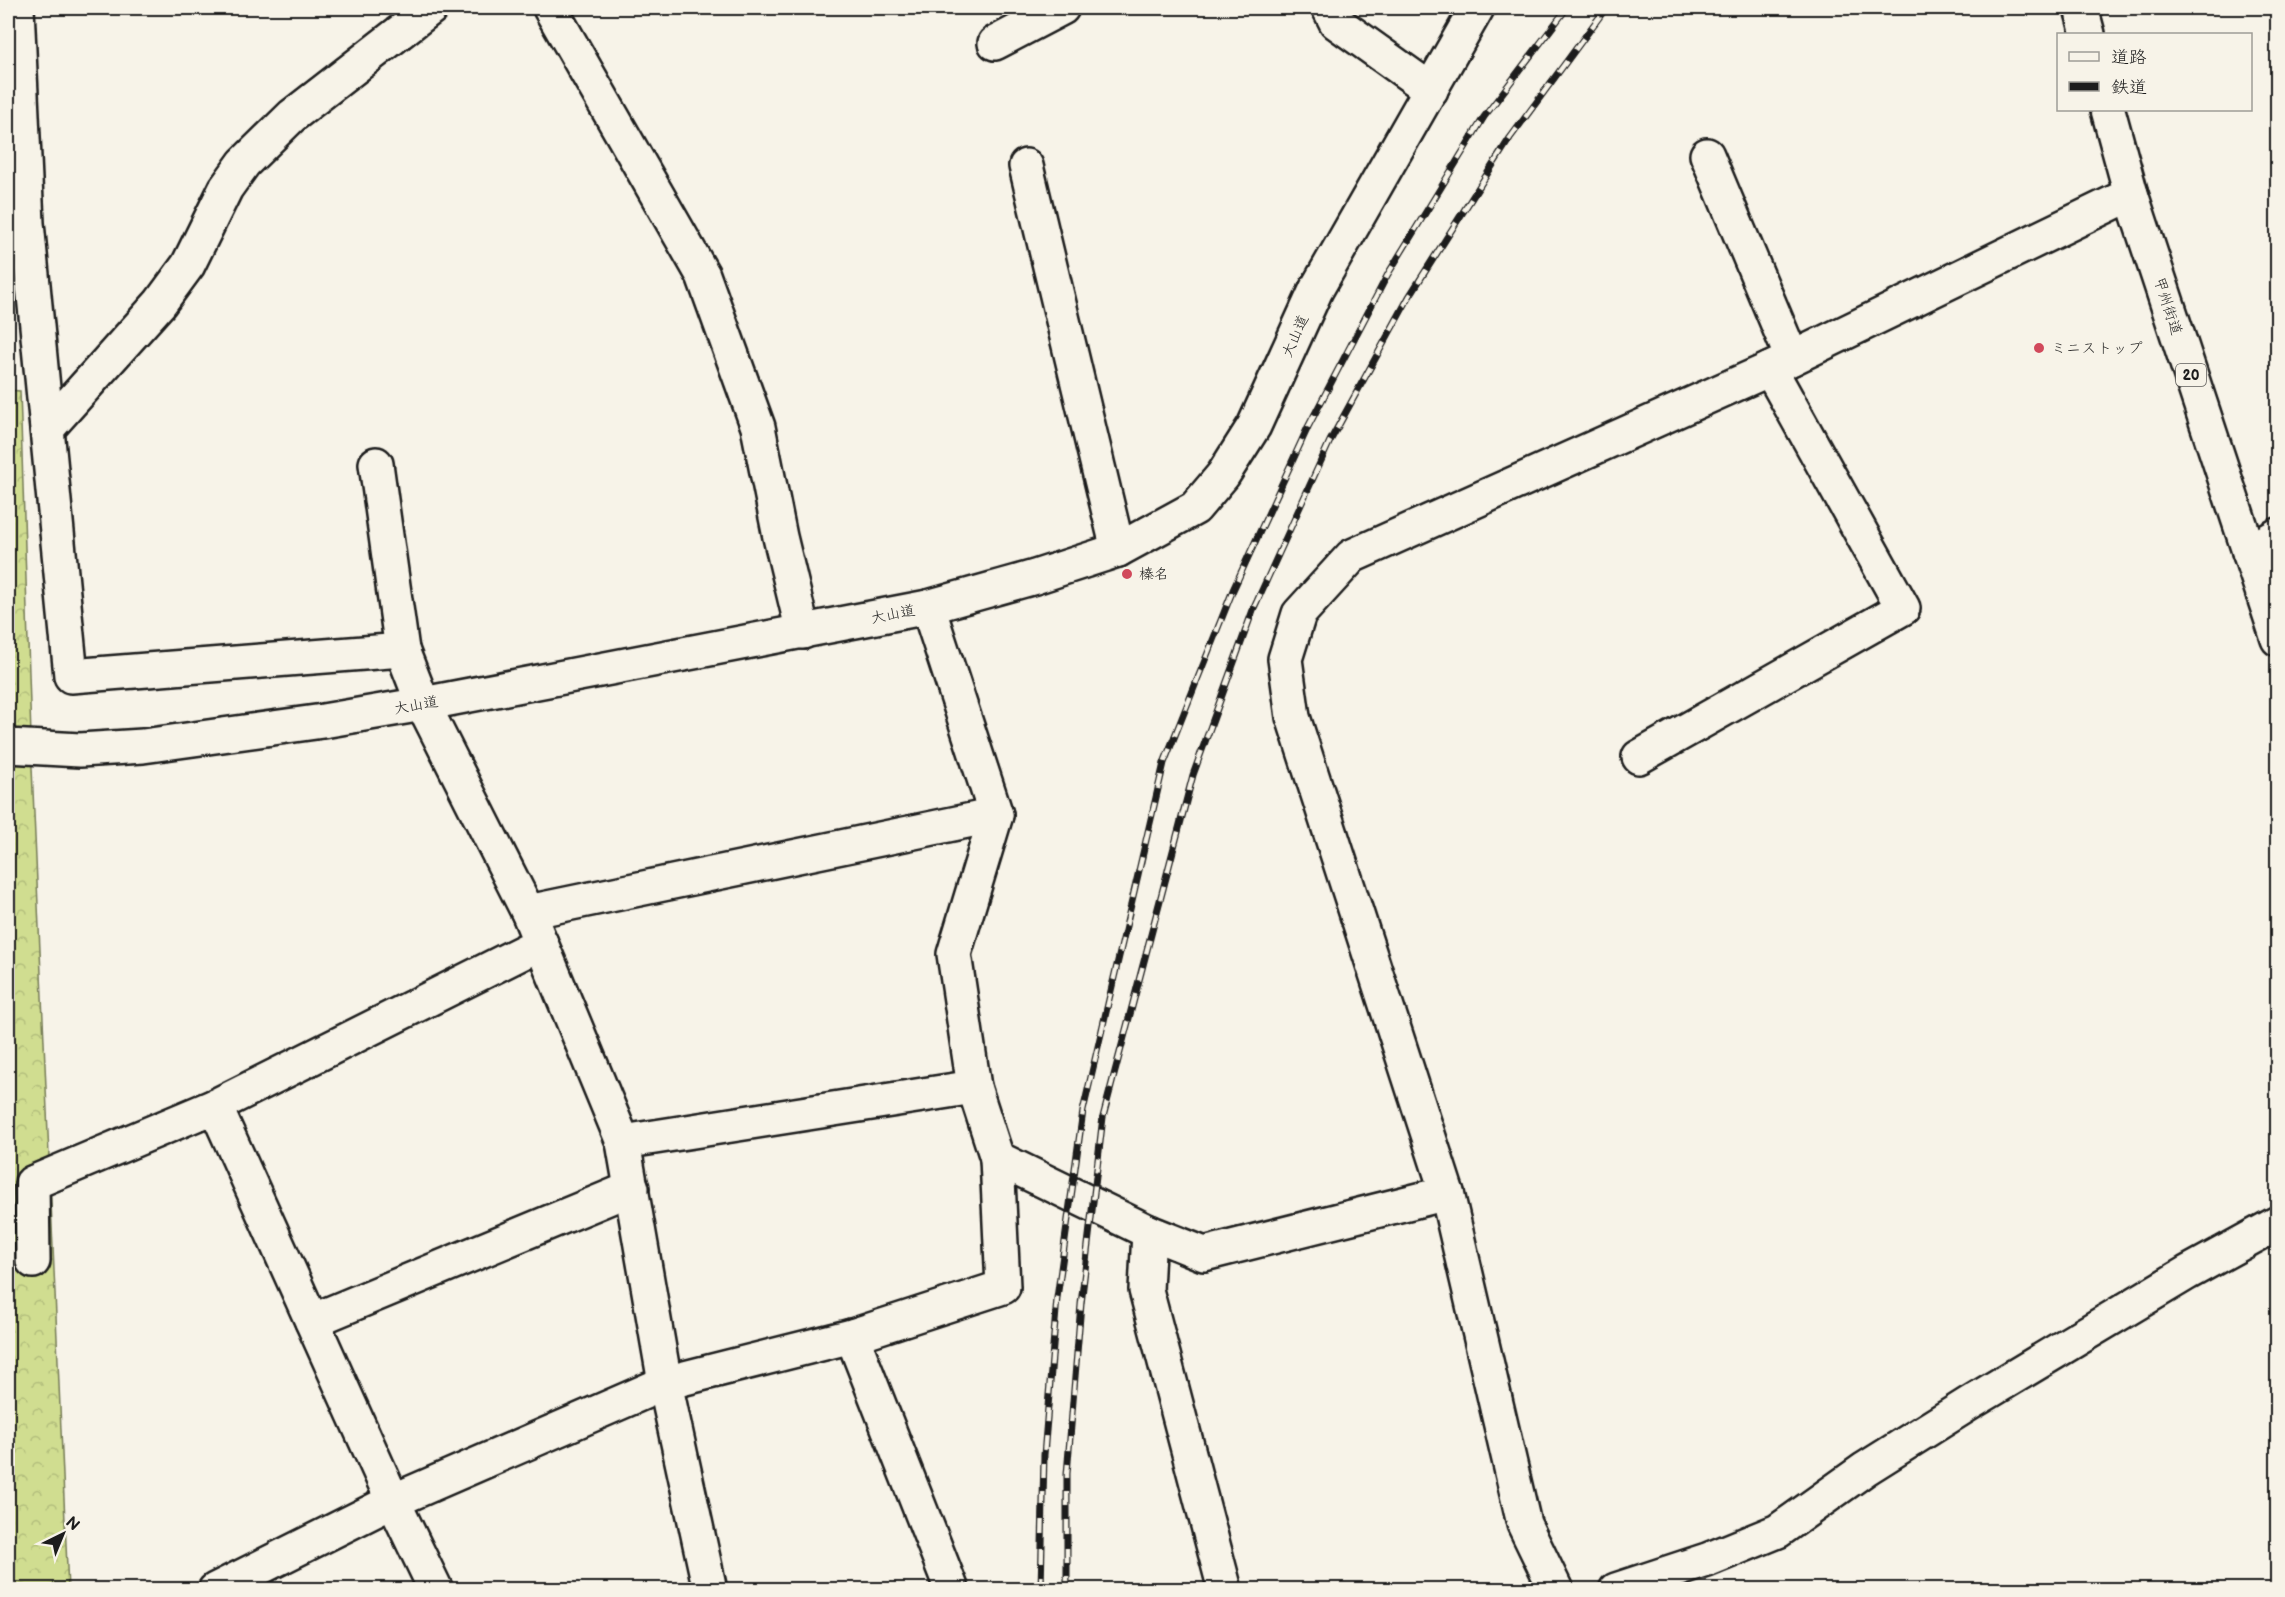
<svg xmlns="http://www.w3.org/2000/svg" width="2285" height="1597" font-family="'Balsamiq Sans','Klee One',sans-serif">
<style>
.forest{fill:url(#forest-crowns);stroke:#767c56;stroke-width:1.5}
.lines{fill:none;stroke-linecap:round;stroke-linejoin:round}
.minor-casing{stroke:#1c1c1c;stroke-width:38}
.highway-casing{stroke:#1c1c1c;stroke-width:38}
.minor{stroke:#f7f3e8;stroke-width:33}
.highway{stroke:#f7f3e8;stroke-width:33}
.rail-casing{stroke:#1c1c1c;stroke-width:7}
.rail{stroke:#f7f3e8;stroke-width:4.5;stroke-dasharray:14;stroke-linecap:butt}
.poi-dot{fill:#d1495b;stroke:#f7f3e8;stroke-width:2}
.labels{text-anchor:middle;stroke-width:4.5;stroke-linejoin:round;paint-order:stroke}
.shield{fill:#f7f3e8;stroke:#5e5c59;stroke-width:1.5}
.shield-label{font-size:14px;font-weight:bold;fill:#1c1c1c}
.street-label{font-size:15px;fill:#1c1c1c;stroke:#f7f3e8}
.poi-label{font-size:15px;fill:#1c1c1c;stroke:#f7f3e8;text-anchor:start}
</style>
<defs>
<pattern id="forest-crowns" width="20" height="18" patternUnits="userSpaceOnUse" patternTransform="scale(1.5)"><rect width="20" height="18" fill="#d0dd90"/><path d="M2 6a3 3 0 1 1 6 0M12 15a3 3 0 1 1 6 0" fill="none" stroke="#b2bd7c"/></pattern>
</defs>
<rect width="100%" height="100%" fill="#f7f3e8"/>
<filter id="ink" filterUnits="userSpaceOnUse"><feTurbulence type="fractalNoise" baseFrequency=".0167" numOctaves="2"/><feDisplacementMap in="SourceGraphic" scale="12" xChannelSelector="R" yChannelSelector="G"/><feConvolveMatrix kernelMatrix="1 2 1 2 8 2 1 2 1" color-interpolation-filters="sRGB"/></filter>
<g filter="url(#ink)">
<path class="forest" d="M8 390 20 391 32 768 68 1590 8 1589Z"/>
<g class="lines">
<defs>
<g id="minor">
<path d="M17 8 27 223 71 676 402 650 423 704 528 912 623 1142 665 1383 710 1590"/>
<path d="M550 8 703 275 758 427 780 537 803 632"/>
<path d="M1329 8 1336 22 1431 90"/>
<path d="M995 43 1062 8"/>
<path d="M1707 155 1792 358"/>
<path d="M1026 166 1118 550"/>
<path d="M48 428 160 303 188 265 226 188 244 163 292 116 431 8"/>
<path d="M376 464 402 650"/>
<path d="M2249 552 2278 535"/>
<path d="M928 607 996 815 954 954 974 1087 997 1158 1149 1232 1204 1254 1447 1193"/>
<path d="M8 746 80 750 143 746 323 721 423 704 928 607 1035 577 1118 550 1195 508 1223 475 1254 426 1316 290 1477 8"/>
<path d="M1639 757 1903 608 1770 369"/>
<path d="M528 912 996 815"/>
<path d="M215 1106 393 1501 436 1590"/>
<path d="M623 1142 974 1087"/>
<path d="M1149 1232 1146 1290 1225 1590"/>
<path d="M33 1261 32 1183 215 1106 541 943"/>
<path d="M312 1321 632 1188"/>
<path d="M852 1336 952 1590"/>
<path d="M215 1590 393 1501 665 1383 852 1336 1003 1287 997 1158"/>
<path d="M1556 1590 1524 1524 1447 1193 1293 717 1285 659 1299 614 1352 556 1770 369 2131 194"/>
<path d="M1616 1590 1707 1560 1778 1531 1865 1469 1970 1403 2187 1273 2278 1223"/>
</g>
<g id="highway">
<path d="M2081 8 2088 34"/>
<path d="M2108 110 2131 194 2278 639"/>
</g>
</defs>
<use href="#minor" class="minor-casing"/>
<use href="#highway" class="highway-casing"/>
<use href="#minor" class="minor"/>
<use href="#highway" class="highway"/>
<defs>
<g id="rail">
<path d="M1041 1590 1044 1455 1057 1298 1083 1111 1164 763 1233 590 1308 427 1388 274 1484 117 1567 8"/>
<path d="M1067 1590V1474L1081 1304 1103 1117 1193 775 1253 610 1330 441 1409 297 1510 138 1606 8"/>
</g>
</defs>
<use href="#rail" class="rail-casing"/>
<use href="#rail" class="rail"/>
</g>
</g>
<g class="poi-dot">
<circle cx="2039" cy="348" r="6"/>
<circle cx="1127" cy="574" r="6"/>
</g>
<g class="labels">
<rect class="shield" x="2176" y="364" width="30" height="22" rx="4.5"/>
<g class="shield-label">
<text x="2191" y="380">20</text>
</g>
<g class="street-label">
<text transform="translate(2168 306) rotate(72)" y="5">甲州街道</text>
<text transform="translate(1295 336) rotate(-66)" y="5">大山道</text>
<text transform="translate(893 614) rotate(-11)" y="5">大山道</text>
<text transform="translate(416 705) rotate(-10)" y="5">大山道</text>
</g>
<g class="poi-label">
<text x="2051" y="353">ミニストップ</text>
<text x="1139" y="579">榛名</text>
</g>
</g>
<rect width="2285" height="1597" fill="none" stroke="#f7f3e8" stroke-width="30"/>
<rect x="15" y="15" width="2255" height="1567" fill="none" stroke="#1c1c1c" stroke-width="2" filter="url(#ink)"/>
<rect x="2057" y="33" width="195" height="78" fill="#f7f3e8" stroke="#9f9d96" stroke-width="1.5"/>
<rect x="2069" y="52" width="30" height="9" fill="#f7f3e8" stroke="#9f9d96" stroke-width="1.5"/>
<text x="2111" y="63" font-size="18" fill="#1c1c1c">道路</text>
<rect x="2069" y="82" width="30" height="9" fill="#1c1c1c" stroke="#9f9d96" stroke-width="1.5"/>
<text x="2111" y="93" font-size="18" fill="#1c1c1c">鉄道</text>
<g transform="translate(63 1534) rotate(43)" stroke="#f7f3e8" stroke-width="4.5" paint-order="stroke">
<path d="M0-4.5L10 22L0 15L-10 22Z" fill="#1c1c1c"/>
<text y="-9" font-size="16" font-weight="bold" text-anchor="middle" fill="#1c1c1c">N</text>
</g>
</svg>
